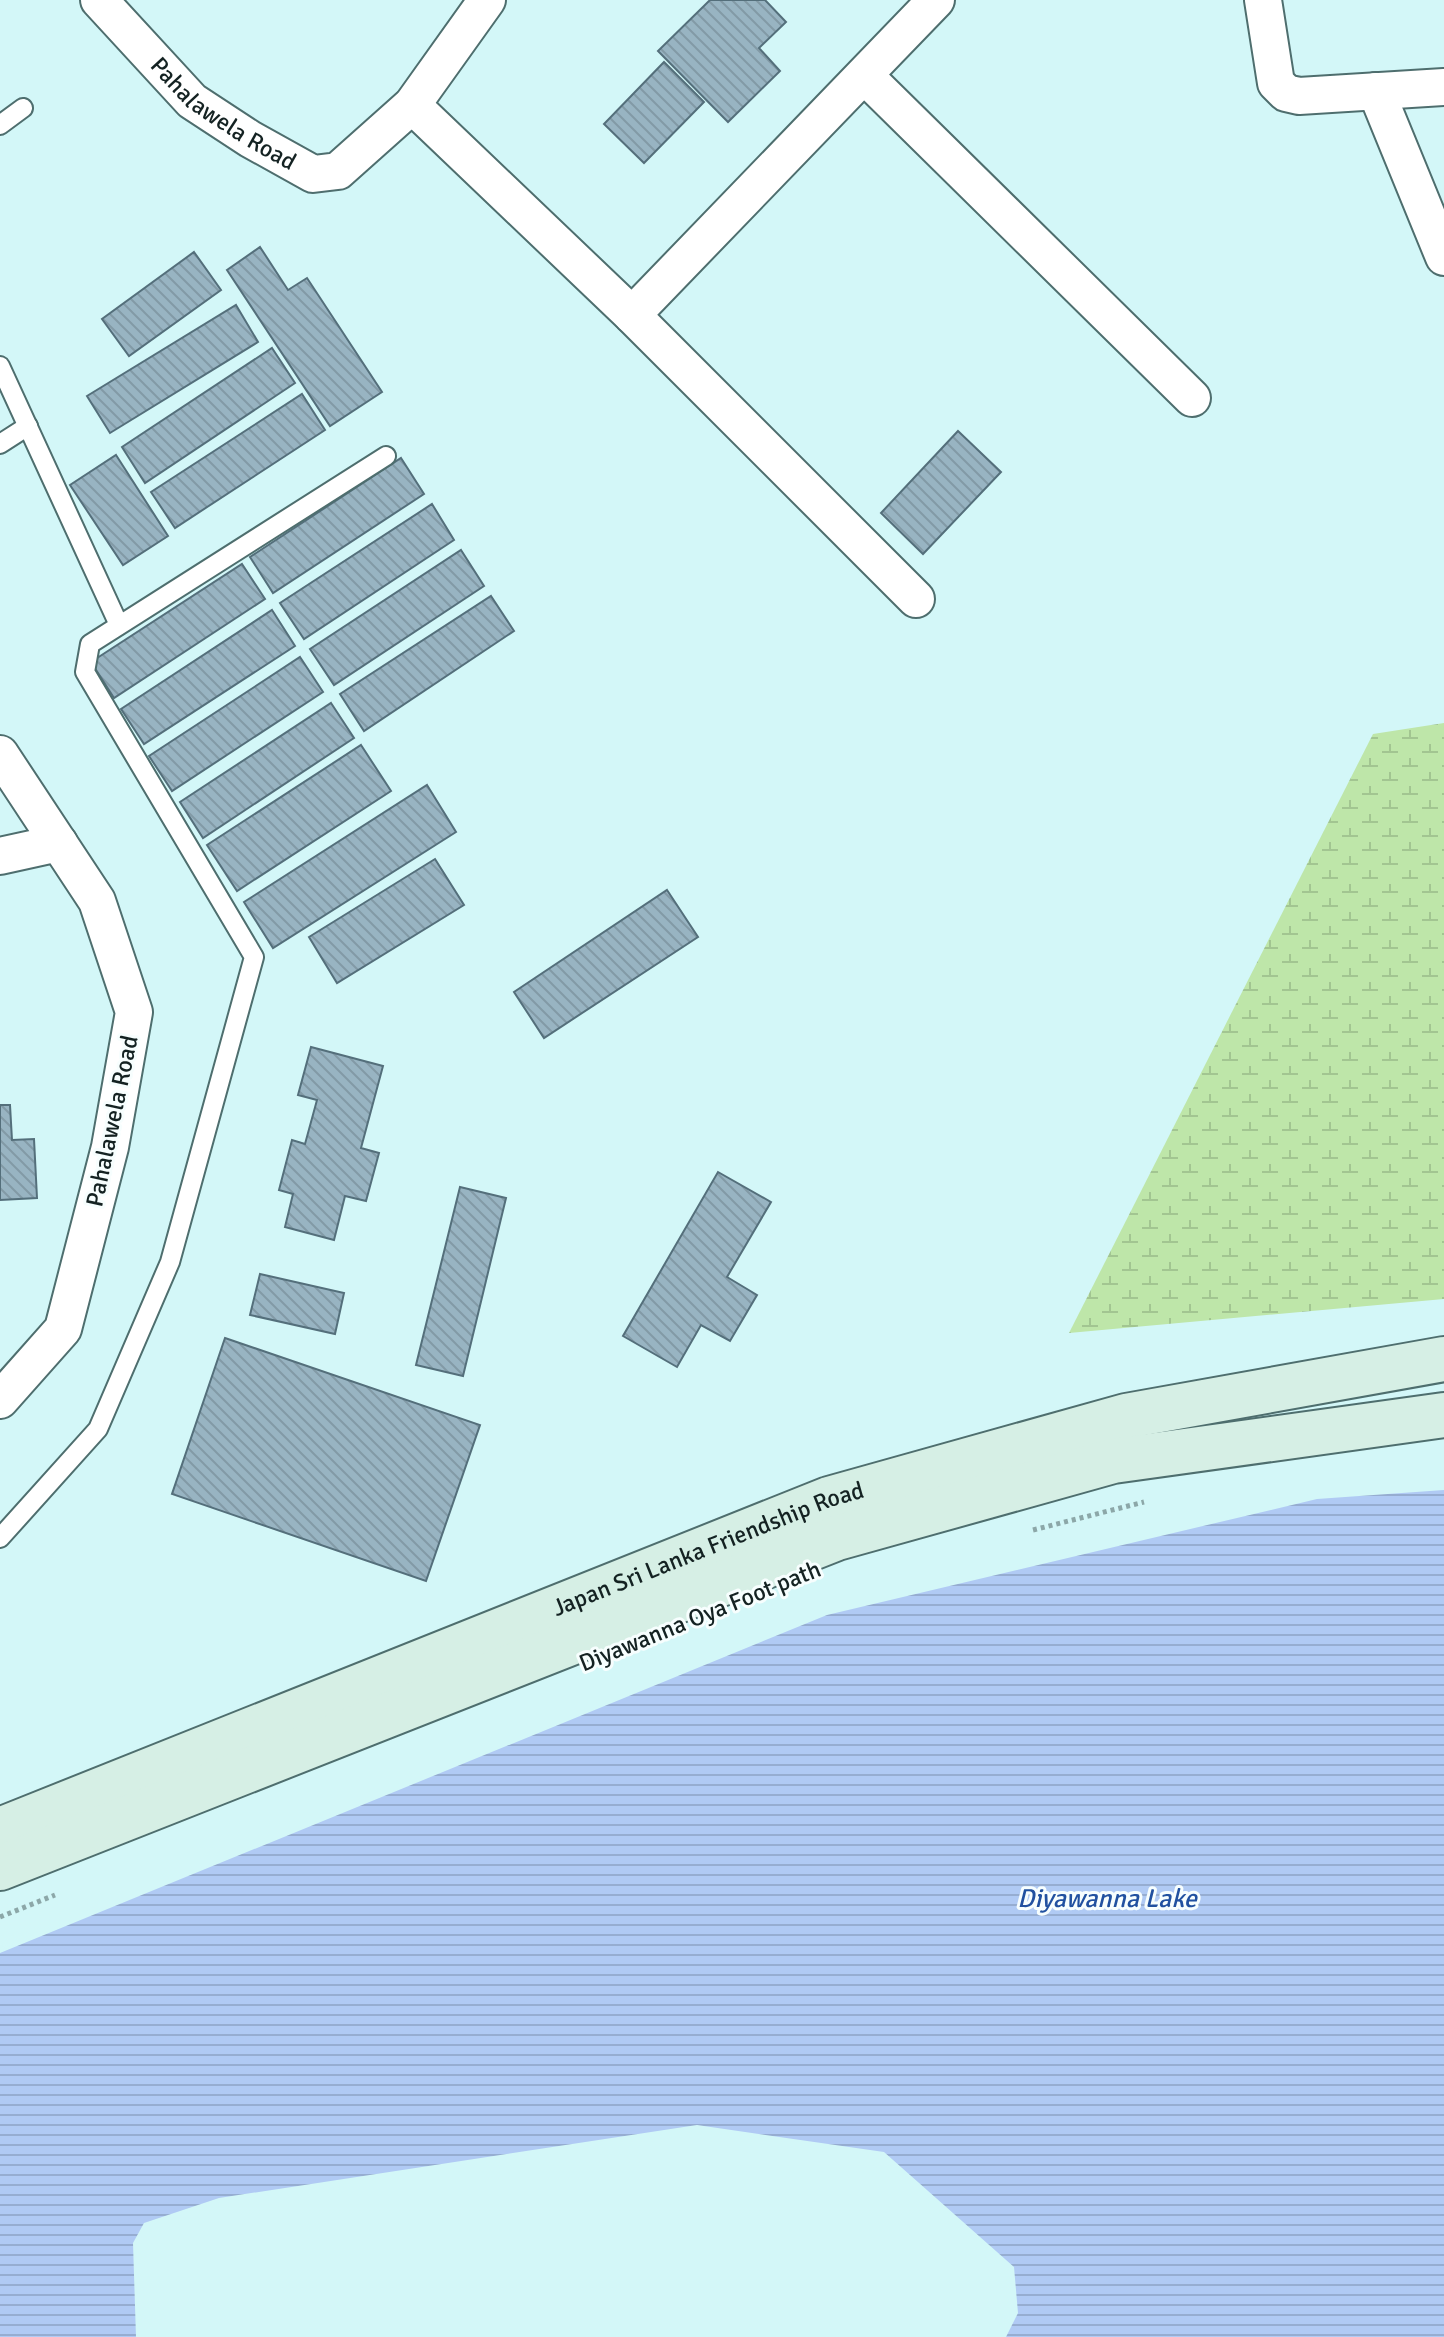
<svg xmlns="http://www.w3.org/2000/svg" width="1444" height="2337" font-family="Signika,sans-serif">
<style>
.wetland{fill:url(#wetland-marsh)}
.water{fill:url(#water-rules)}
.building{fill:url(#building-back-hatch);stroke:#546f7b;stroke-width:2}
.lines{fill:none;stroke-linecap:round;stroke-linejoin:round}
.lane-casing{stroke:#4e6e6e;stroke-width:22}
.street-casing{stroke:#4e6e6e;stroke-width:40}
.secondary-casing{stroke:#4e6e6e;stroke-width:48}
.path{stroke:#8ca7a8;stroke-width:5;stroke-dasharray:4 4;stroke-linecap:butt}
.lane{stroke:#fff;stroke-width:18}
.street{stroke:#fff;stroke-width:36}
.secondary{stroke:#d6efe5;stroke-width:44}
.labels{text-anchor:middle;stroke-width:6;stroke-linejoin:round;paint-order:stroke}
.street-label{font-size:24px;fill:#142222;stroke:#f7fefe}
.water-label{font-size:26px;font-style:italic;fill:#2151a0;stroke:#f7fefe}
</style>
<defs>
<pattern id="wetland-marsh" width="20" height="14" patternUnits="userSpaceOnUse" patternTransform="scale(2)"><rect width="20" height="14" fill="#bee6a9"/><path d="M1 5h8M5 5V1M11 12h8M15 12V8" fill="none" stroke="#a2c591"/></pattern>
<pattern id="water-rules" width="6" height="5" patternUnits="userSpaceOnUse" patternTransform="scale(2)"><rect width="6" height="5" fill="#b0caf4"/><path d="M0 2.5h6" fill="none" stroke="#96add1"/></pattern>
<pattern id="building-back-hatch" width="6" height="6" patternUnits="userSpaceOnUse" patternTransform="scale(2)"><rect width="6" height="6" fill="#98b4c2"/><path d="M-1 5l2 2M0 0l6 6M5-1l2 2" fill="none" stroke="#829aa6"/></pattern>
</defs>
<rect width="100%" height="100%" fill="#d3f7f8"/>
<path class="wetland" d="M1444 723V1299L1069 1333 1373 734Z"/>
<path class="water" d="M1444 1490V2337H1006L1018 2313 1014 2267 884 2152 697 2125 219 2198 144 2223 133 2243 136 2337H0V1953L827 1615 1317 1499Z"/>
<g class="building">
<path d="M710 0H765L786 22 759 48 780 71 728 122 658 51Z"/>
<path d="M664 62 704 102 644 163 604 124Z"/>
<path d="M260 247 288 290 307 278 382 392 330 426 227 270Z"/>
<path d="M194 252 221 290 129 356 102 319Z"/>
<path d="M236 305 258 342 110 433 87 396Z"/>
<path d="M272 348 295 383 145 483 122 447Z"/>
<path d="M302 394 325 430 175 528 151 492Z"/>
<path d="M958 431 1001 472 923 554 881 513Z"/>
<path d="M116 455 168 536 123 565 70 485Z"/>
<path d="M401 458 424 494 273 593 250 557Z"/>
<path d="M432 504 454 540 304 639 280 603Z"/>
<path d="M461 550 484 586 334 685 310 649Z"/>
<path d="M242 564 265 599 114 698 91 662Z"/>
<path d="M491 596 514 631 364 731 340 694Z"/>
<path d="M272 610 295 646 144 744 121 709Z"/>
<path d="M300 657 323 692 172 791 149 756Z"/>
<path d="M331 703 354 738 203 838 180 802Z"/>
<path d="M361 745 391 791 237 891 207 845Z"/>
<path d="M427 785 456 832 273 948 244 902Z"/>
<path d="M435 859 464 905 337 983 309 937Z"/>
<path d="M667 890 698 937 544 1038 514 992Z"/>
<path d="M311 1047 383 1066 361 1148 379 1153 366 1201 345 1196 334 1240 285 1227 293 1194 279 1190 292 1140 305 1144 317 1100 298 1095Z"/>
<path d="M0 1105H10L12 1140 34 1139 37 1198 0 1200Z"/>
<path d="M718 1172 771 1202 727 1277 757 1295 730 1341 701 1325 677 1367 623 1336Z"/>
<path d="M460 1187 506 1198 463 1376 416 1365Z"/>
<path d="M260 1274 344 1293 335 1334 250 1315Z"/>
<path d="M225 1338 480 1425 426 1581 172 1494Z"/>
</g>
<g class="lines">
<defs>
<g id="lane">
<path d="M0 125 23 108"/>
<path d="M0 366 119 625"/>
<path d="M0 444 28 426"/>
<path d="M0 1538 98 1429 170 1262 254 957 85 672 90 644 386 456"/>
</g>
<g id="street">
<path id="s1" d="M99 0 192 101 250 139 313 174 338 171 412 105 487 0"/>
<path d="M1263 0 1276 83 1286 93 1299 96 1444 87"/>
<path d="M865 76 1192 398"/>
<path d="M1376 91 1444 257"/>
<path d="M412 105 632 315 916 599"/>
<path d="M632 315 936 0"/>
<path d="M0 754 97 901 134 1012 110 1147 63 1329 0 1400"/>
<path d="M0 856 59 843"/>
</g>
<g id="secondary">
<path id="s2" d="M0 1830 829 1499 1126 1416 1444 1359"/>
<path d="M0 1868 837 1538 1113 1461 1444 1415"/>
</g>
</defs>
<use href="#lane" class="lane-casing"/>
<use href="#street" class="street-casing"/>
<use href="#secondary" class="secondary-casing"/>
<g class="path">
<path d="M1033 1530 1144 1502"/>
<path d="M0 1917 55 1895"/>
</g>
<use href="#lane" class="lane"/>
<use href="#street" class="street"/>
<use href="#secondary" class="secondary"/>
</g>
<g class="labels">
<g class="street-label">
<text dy="8" stroke="none"><textPath href="#s1" startOffset="170">Pahalawela Road</textPath></text>
<text transform="translate(112 1121) rotate(-78)" y="8">Pahalawela Road</text>
<text dy="8" stroke="none"><textPath href="#s2" startOffset="762">Japan Sri Lanka Friendship Road</textPath></text>
<text transform="translate(700 1616) rotate(-22)" y="8">Diyawanna Oya Foot path</text>
</g>
<g class="water-label">
<text x="1107" y="1907">Diyawanna Lake</text>
</g>
</g>
</svg>
